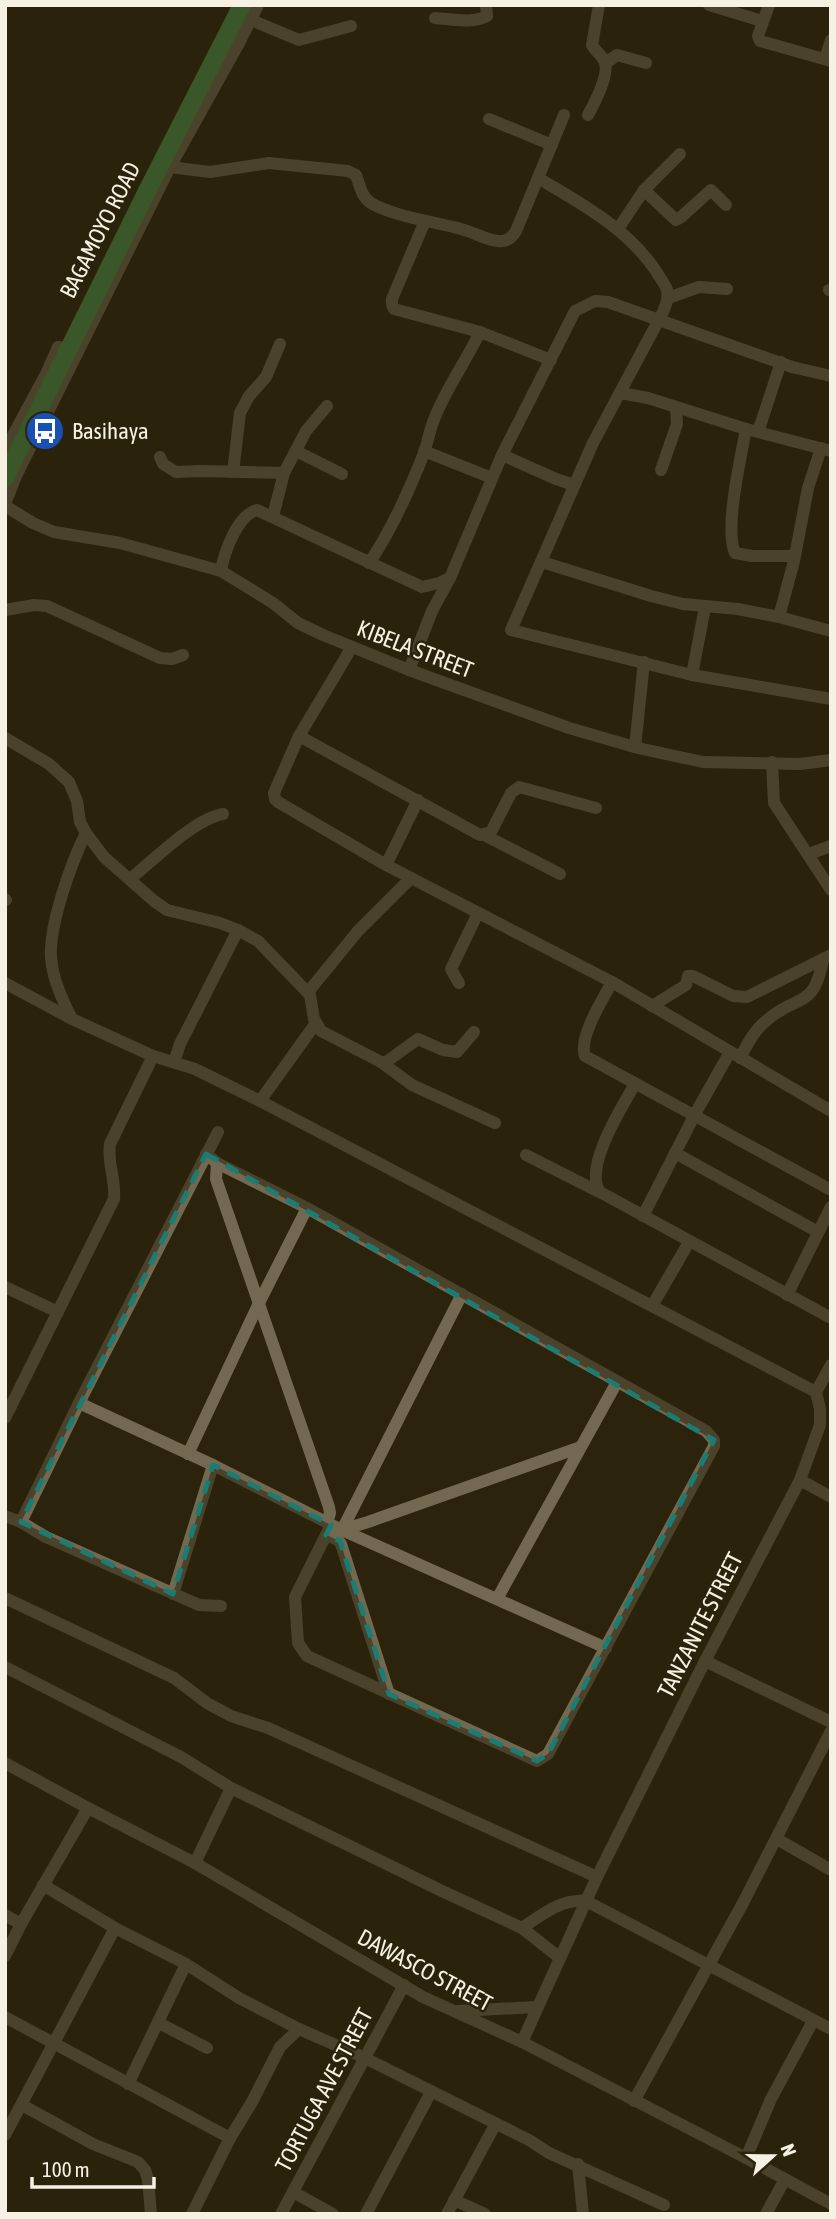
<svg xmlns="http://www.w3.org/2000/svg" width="836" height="2219" font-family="'Asap Condensed',sans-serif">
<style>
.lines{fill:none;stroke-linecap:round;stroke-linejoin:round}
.minor{stroke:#726950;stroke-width:12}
.highway{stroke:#49974a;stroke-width:18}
.marked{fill:none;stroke:#1b7c74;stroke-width:5;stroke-dasharray:14 9;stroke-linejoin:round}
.labels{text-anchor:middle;stroke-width:5;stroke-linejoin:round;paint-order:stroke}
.street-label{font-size:23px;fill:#f6f1e3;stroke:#2b230c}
.poi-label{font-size:23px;fill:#f6f1e3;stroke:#2b230c;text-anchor:start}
</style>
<rect width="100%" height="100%" fill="#2b230c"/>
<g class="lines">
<g class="minor">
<path d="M709 5 762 21"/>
<path d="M769 5 758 36 760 41 831 61"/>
<path d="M435 18C451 19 473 24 487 16L486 5"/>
<path d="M251 20 299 40 351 26"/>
<path d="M825 59 831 40"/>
<path d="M604 60H610L617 55 646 63"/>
<path d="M588 115C594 104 609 76 605 63 603 56 595 51 592 45L599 5"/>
<path d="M489 119 552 145"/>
<path d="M170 167 210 172 269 163 348 171 356 175C360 185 361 197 371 203 392 216 436 222 461 229 473 232 486 240 498 241 506 242 512 238 516 231L564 115"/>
<path d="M538 178C582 204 627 228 656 271 659 277 665 283 667 290 669 297 666 304 664 310L593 443 511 630 692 675 831 699"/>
<path d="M644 190 676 220 680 218 711 190 726 205"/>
<path d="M425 221 392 299V305L394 309 480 332 551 360"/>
<path d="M618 229 644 190 680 154"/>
<path d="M829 290 831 291"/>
<path d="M668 298 699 287 727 289"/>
<path d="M620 393 648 398 746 429 831 451"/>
<path d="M746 429C741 457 724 529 735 553L752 556H794"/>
<path d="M756 431 760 426 781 362"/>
<path d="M5 450 47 372 58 347 69 348"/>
<path d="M296 451 342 474"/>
<path d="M424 451 492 478"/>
<path d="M502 455 556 479 574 485"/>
<path d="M160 457 163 464 176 472 200 471 284 473"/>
<path d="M661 470 677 424 676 407"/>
<path d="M233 472 240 413 249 396 266 377 280 344"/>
<path d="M5 504 16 476 170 167 239 43 258 5"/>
<path d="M5 506 33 523 54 532 120 543 221 571 273 603 298 623 323 635 409 670 569 728 638 748 703 762 800 764 831 760"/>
<path d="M273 516 284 473 306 431 327 406"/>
<path d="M542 562 651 596 683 604 738 609 779 617 831 631"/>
<path d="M369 563C392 530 409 491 424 453 428 441 430 428 435 417 447 387 466 361 480 332"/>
<path d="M221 571C224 553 237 515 257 510L422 587 439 583 450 578"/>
<path d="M5 610 34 605 47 606 160 658 172 659 183 655"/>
<path d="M779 617 794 561 808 488 821 448"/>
<path d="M352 647 299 736 274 793 275 799 278 802 386 865 612 982 831 1111"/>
<path d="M409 670 432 611 450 578 502 455 575 311 595 301 608 302 792 367 831 376"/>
<path d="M692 675 705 607"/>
<path d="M299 736 480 835 491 832 511 793 519 787 596 808"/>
<path d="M5 738 49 764 69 782 77 801 80 822 86 833 104 857 154 901 167 910 220 923 238 930 258 941 310 995 314 1019 321 1031 381 1062H386L418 1039 443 1050 457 1052 474 1032"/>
<path d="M635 747 644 662"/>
<path d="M772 762 774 803 831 890"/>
<path d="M484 835 560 874"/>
<path d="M809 854 831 846"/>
<path d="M386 865 418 800"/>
<path d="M130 879C154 860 194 819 223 814"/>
<path d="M5 899 6 900"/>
<path d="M612 982C603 999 578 1038 585 1056L831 1190"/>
<path d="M5 983 72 1019 153 1056 195 1069 260 1101 816 1392"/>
<path d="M459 983 451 969 478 913"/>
<path d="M308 992 358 931 411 878"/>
<path d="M652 1006 686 985 688 976H693L733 996 747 997 831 955"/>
<path d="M72 1019C62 999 53 980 51 958 49 925 71 863 86 833"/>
<path d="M740 1058C747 1045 754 1030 766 1021 797 993 814 1011 823 959"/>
<path d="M174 1062 180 1044 238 930"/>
<path d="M381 1062 412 1085 495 1123"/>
<path d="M635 1084C622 1107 583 1168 600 1192L831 1318"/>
<path d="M260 1101 316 1023"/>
<path d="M675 1153 818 1232"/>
<path d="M206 1154 217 1163 307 1208 706 1431 714 1440V1446L548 1754 537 1761 307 1656 298 1643 295 1597 331 1525"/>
<path d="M526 1155 601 1193"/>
<path d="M217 1163 216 1179 329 1507 330 1513 327 1523"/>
<path d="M643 1216 695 1114 730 1052"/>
<path d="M5 1287 58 1312"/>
<path d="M787 1295 831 1207"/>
<path d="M652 1306 689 1242"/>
<path d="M79 1403 213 1465 342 1530 606 1648"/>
<path d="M5 1418 114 1199C116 1180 107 1163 110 1144L153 1056"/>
<path d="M188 1454 259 1303 307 1208"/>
<path d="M800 1480 831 1497"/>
<path d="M5 1516 21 1522 46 1537 199 1605 221 1606"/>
<path d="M21 1522 79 1403 218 1132"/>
<path d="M345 1525 355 1526 368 1522 578 1448"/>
<path d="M342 1530 462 1294"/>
<path d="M326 1535 338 1540 341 1544 389 1694"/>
<path d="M173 1594 213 1465"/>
<path d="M5 1598 174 1678 207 1703 231 1716 268 1728 597 1877"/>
<path d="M497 1599 617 1382"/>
<path d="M705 1661 831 1722"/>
<path d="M5 1667 181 1757 231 1788 444 1892 522 1928 560 1958"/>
<path d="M5 1763 88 1808 195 1863 423 1997 522 2042 746 2158 831 2204"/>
<path d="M777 1839 831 1870"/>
<path d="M195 1863 231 1788"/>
<path d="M43 1885 115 1928 186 1964 239 1998 299 2029 365 2058 529 2140 549 2153 664 2205"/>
<path d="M5 1915 21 1924"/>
<path d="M522 1928C543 1914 560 1899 586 1901L831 2029"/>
<path d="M5 1956 21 1924 88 1808"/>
<path d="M458 2011 537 2007"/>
<path d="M5 2017 230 2138"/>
<path d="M159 2023 207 2048"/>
<path d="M522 2042 597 1877 705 1661 800 1480 820 1425V1409L816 1392 831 1365"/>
<path d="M128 2084 186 1964"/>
<path d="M634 2101 744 1901 831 1731"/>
<path d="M22 2105 93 2144 138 2162 145 2170 148 2179 151 2214"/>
<path d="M5 2135 115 1928"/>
<path d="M746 2158 771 2099 813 2021"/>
<path d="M578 2164 583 2214"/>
<path d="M293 2192 333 2214"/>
<path d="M454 2200 485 2214"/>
<path d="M192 2214 230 2138 252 2102 280 2047 299 2029"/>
<path d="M281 2214 404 1985"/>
<path d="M366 2214 431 2092"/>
<path d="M447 2214 495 2125"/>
<path d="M766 2214 785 2179"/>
</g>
<path class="highway" d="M5 478 149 187 242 5"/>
</g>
<path d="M0 0H836V2219H0ZM206 1154 714 1440 548 1754 537 1761 389 1694 340 1541 326 1535 331 1525 213 1465 173 1594 21 1522Z" fill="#2b230c" fill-opacity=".55" fill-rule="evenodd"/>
<path class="marked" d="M206 1154 714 1440 548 1754 537 1761 389 1694 340 1541 326 1535 331 1525 213 1465 173 1594 21 1522Z"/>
<defs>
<symbol id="bus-disc" viewBox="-11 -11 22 22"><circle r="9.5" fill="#1a4fb4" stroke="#2b230c"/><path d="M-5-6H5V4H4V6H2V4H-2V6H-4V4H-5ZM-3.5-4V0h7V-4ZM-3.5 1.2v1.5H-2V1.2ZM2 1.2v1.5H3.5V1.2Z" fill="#fff"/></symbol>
</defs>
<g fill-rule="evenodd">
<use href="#bus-disc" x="23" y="409" width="44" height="44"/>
</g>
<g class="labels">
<g class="street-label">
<text transform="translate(100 230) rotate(-63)" y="8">BAGAMOYO ROAD</text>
<text transform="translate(415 649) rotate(21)" y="8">KIBELA STREET</text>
<text transform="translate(700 1625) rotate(-63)" y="8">TANZANITE STREET</text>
<text transform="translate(425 1970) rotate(28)" y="8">DAWASCO STREET</text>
<text transform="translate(324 2090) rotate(-62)" y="8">TORTUGA AVE STREET</text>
</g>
<g class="poi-label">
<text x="72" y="439">Basihaya</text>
</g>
</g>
<rect width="836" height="2219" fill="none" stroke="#f6f1e3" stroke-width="14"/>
<g transform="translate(773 2156) rotate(69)" stroke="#2b230c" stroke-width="5" paint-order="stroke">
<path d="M0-5L12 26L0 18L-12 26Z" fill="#f6f1e3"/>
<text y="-10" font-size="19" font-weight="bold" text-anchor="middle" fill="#f6f1e3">N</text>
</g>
<path d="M32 2177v10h122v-10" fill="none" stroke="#f6f1e3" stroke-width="3.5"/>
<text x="42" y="2177" font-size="21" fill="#f6f1e3" stroke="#2b230c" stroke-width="5" paint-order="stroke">100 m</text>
</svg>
